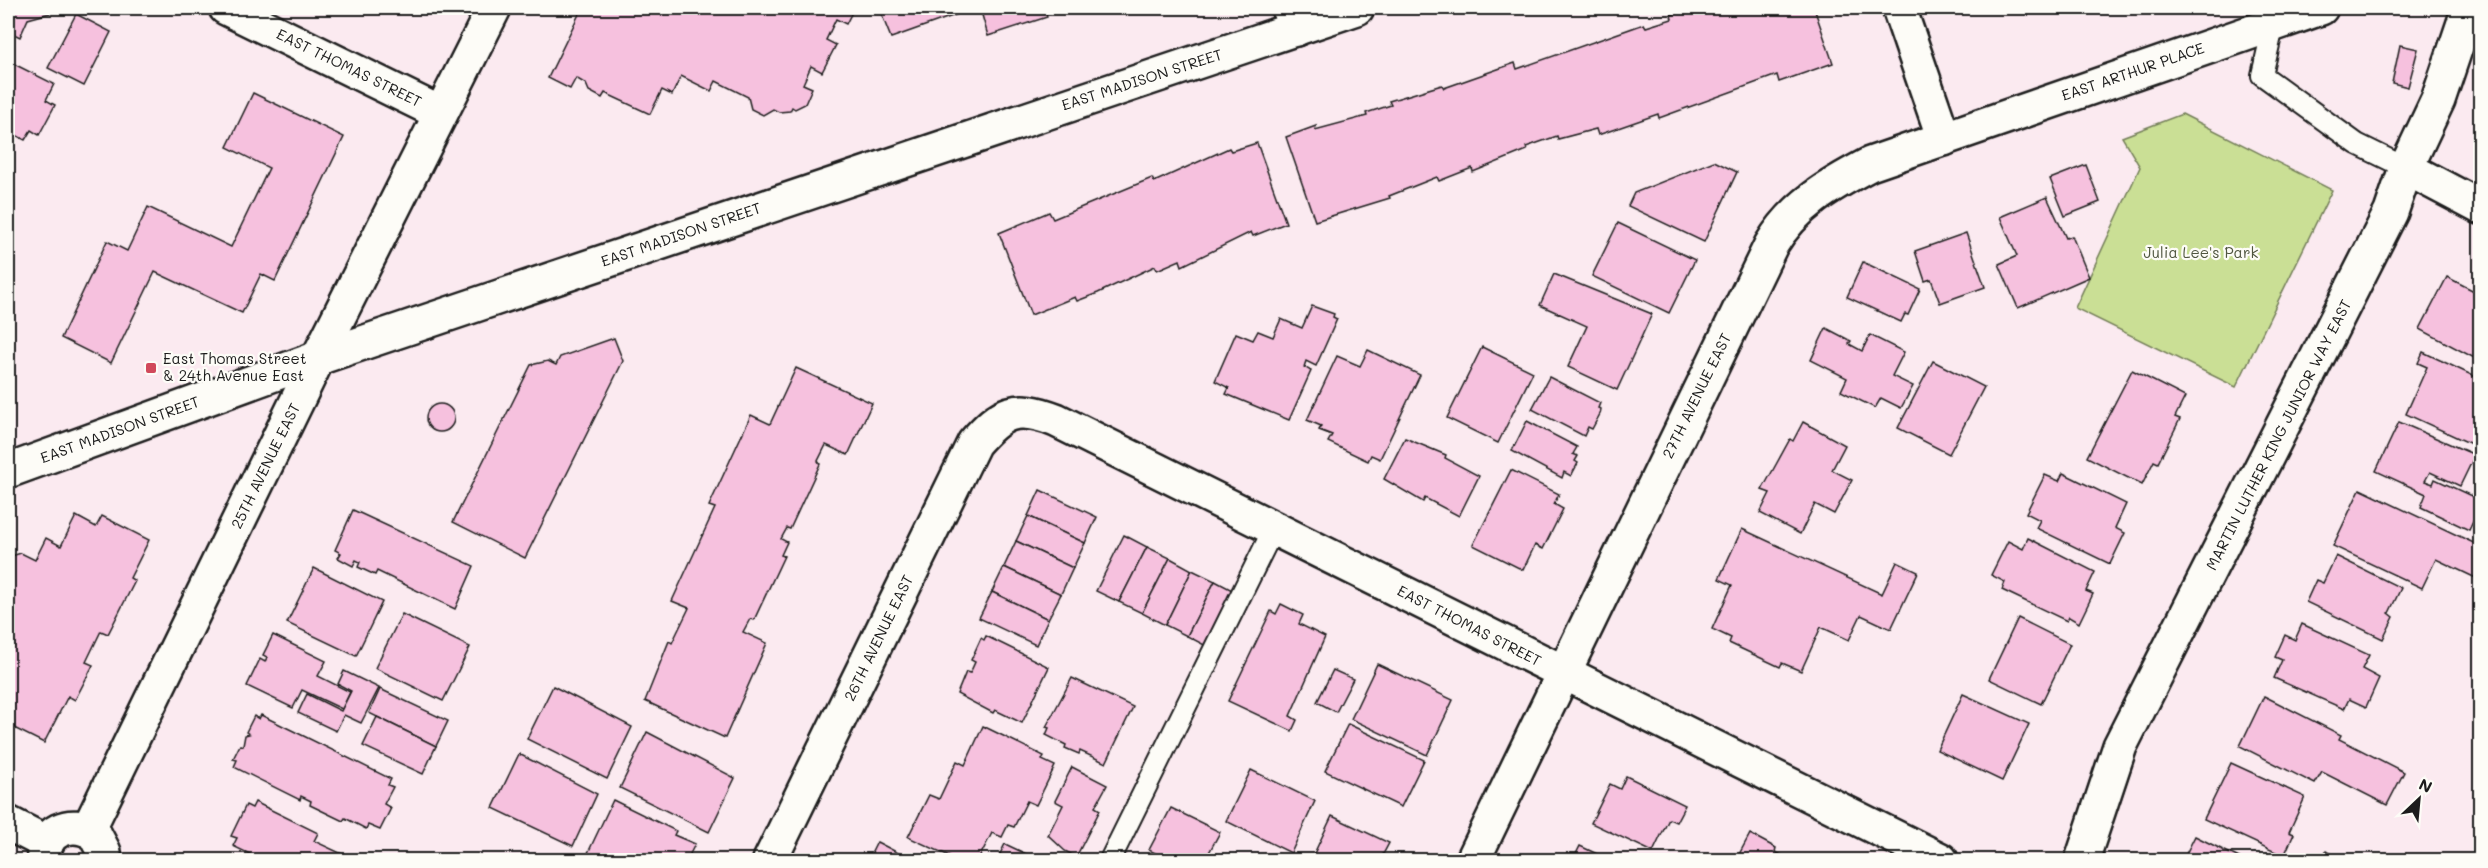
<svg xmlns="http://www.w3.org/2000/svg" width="2488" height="868" font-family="Mali,sans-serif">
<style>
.green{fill:#cadf95;stroke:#737e58;stroke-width:1.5}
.building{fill:#f6c1de;stroke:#1c1c1c;stroke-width:1.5}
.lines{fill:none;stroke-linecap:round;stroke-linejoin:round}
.service-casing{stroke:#1c1c1c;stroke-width:24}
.minor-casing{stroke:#1c1c1c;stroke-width:38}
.tertiary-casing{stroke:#1c1c1c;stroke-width:38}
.secondary-casing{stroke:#1c1c1c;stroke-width:38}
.service{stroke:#fdfcf7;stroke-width:20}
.minor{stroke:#fdfcf7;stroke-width:33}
.tertiary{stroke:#fdfcf7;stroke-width:33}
.secondary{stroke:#fdfcf7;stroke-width:33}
.poi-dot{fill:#d1495b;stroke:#fdfcf7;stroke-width:2}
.labels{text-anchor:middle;stroke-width:4.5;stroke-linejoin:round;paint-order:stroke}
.street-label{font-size:15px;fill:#1c1c1c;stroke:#fdfcf7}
.park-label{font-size:15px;fill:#505640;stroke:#fdfcf7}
.poi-label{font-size:15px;fill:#1c1c1c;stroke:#fdfcf7;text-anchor:start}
</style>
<rect width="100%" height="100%" fill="#fbeaf0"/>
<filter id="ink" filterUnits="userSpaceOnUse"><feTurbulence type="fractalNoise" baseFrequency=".0167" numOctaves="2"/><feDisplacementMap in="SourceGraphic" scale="12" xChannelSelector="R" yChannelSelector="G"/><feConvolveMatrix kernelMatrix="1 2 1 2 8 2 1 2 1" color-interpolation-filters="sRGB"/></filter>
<g filter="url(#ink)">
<path class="green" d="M2182 114 2332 190 2236 387 2075 308 2140 167 2122 137Z"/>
<g class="building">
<path d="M8 8H48L50 13 28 19 20 37 8 31Z"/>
<path d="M582 8H854L846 24 836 19 826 40 836 45 822 72 811 66 803 84 812 88 805 104 795 109 792 107 790 111 779 112 773 109 763 115 751 109 748 97 716 81 711 91 681 76 672 95 662 90 650 114 605 93 602 98 589 91 586 84 576 78 570 89 548 78Z"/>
<path d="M879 8H959L961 13 891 38Z"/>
<path d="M980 8H1052L1053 12 1046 14 1047 17 988 36Z"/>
<path d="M1692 8H1814L1833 63 1779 82 1777 75 1659 118 1658 114 1598 135 1596 129 1558 139 1557 136 1526 147 1527 150 1473 172 1472 168 1439 181 1437 177 1389 196 1390 198 1315 221 1286 137 1316 126 1315 130 1367 116 1366 113 1391 105 1389 101 1442 85 1444 88 1515 63 1517 69 1644 24 1646 27 1672 19 1671 15Z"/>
<path d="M76 14 111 32 84 86 48 68Z"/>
<path d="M2400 45 2418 49 2408 87 2392 83Z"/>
<path d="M8 61 54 84 46 100 55 105 39 135 31 130 25 140 8 131Z"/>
<path d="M253 93 344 137 275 281 261 274 242 313 155 272 111 363 61 338 107 241 127 251 148 207 231 247 269 168 227 147Z"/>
<path d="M1257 143 1286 223 1253 236 1251 232 1182 266 1180 260 1157 270 1155 266 1098 293 1077 301 1075 297 1031 315 999 233 1049 212 1053 219 1152 178 1154 182 1229 148 1231 151Z"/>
<path d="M1714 161 1737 172 1704 242 1628 206 1634 193Z"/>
<path d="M2086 165 2100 202 2065 216 2050 179Z"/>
<path d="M2047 197 2066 238 2072 236 2089 277 2018 308 1999 264 2017 256 2000 217Z"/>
<path d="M1618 223 1695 260 1669 313 1592 276Z"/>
<path d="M1966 233 1985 287 1940 303 1931 279 1925 281 1915 251Z"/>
<path d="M1863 262 1920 289 1908 315 1905 314 1901 322 1847 297Z"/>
<path d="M1554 274 1652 314 1617 390 1568 367 1587 326 1540 305Z"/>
<path d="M2447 277 2480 294V361L2420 329Z"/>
<path d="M1312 306 1334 314 1333 317 1337 319 1316 366 1306 361 1304 367 1311 371 1289 420 1226 394 1229 388 1215 381 1236 333 1253 340 1258 331 1273 337 1281 319 1302 328Z"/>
<path d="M1826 328 1851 341 1849 344 1862 351 1870 335 1904 352 1892 376 1913 386 1901 408 1881 398 1875 408 1841 391 1847 378 1811 360Z"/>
<path d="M614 338 623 361 525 558 453 522 531 365 548 361 556 365 560 357Z"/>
<path d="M1482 347 1533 372 1498 443 1447 418Z"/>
<path d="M1368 350 1420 375 1380 459 1371 455 1368 461 1328 442 1332 435 1319 430 1321 426 1307 420 1337 356 1360 366Z"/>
<path d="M2423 352 2480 379V448L2406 414 2427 367 2418 363Z"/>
<path d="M1933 361 1984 387 1949 454 1898 428Z"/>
<path d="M796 368 872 403 848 455 826 445 818 461 820 464 790 529 787 528 781 539 787 542 781 555 784 556 754 620 750 619 743 632 767 643 725 738 645 701 669 641 672 643 689 608 672 601 715 508 709 506 751 415 770 424Z"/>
<path d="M2132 370 2185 397 2175 417 2180 419 2158 463 2154 461 2142 485 2087 457Z"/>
<path d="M1549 377 1600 403 1598 408 1601 409 1600 414 1592 429 1588 427 1584 436 1532 409Z"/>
<circle cx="440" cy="418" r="14"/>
<path d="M1527 421 1577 447 1573 454 1578 456 1575 461 1578 463 1571 476 1564 472 1562 478 1512 451Z"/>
<path d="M1803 422 1845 445 1832 470 1852 480 1834 514 1815 504 1800 534 1760 513 1770 493 1762 490 1790 439 1793 441Z"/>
<path d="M2399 422 2475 455 2460 486 2430 472 2425 481 2433 484 2435 479 2480 500V507L2469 530 2421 507 2426 494 2376 471Z"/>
<path d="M1405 438 1446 455 1445 458 1479 476 1459 516 1425 498 1423 502 1384 479Z"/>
<path d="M1511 470 1559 494 1554 504 1563 509 1543 549 1535 545 1523 570 1473 545Z"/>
<path d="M2063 473 2126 504 2115 528 2125 533 2110 564 2036 528 2040 520 2026 513 2045 475 2059 481Z"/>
<path d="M2360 489 2480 546V580L2436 559 2422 588 2333 546Z"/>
<path d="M1040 490 1097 517 1085 543 1028 516Z"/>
<path d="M353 510 474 566 455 609 377 571 375 575 358 567 360 562 356 560 353 566 338 558 341 553 335 550Z"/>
<path d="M76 516 96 527 102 516 149 540 130 578 135 581 108 634 101 631 86 662 93 665 75 700 68 696 44 743 8 725V557L21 553 35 560 46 538 61 546Z"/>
<path d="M1028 516 1085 543 1073 568 1016 541Z"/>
<path d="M1742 529 1882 594 1897 562 1918 572 1891 629 1861 615 1849 640 1821 627 1801 671 1782 663 1780 667 1729 643 1731 638 1712 629 1732 585 1719 579Z"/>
<path d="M1124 535 1147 547 1119 602 1096 591Z"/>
<path d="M2028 538 2095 572 2086 591 2093 594 2079 623 2069 617 2067 621 2002 590 2005 582 1991 575 2008 541 2023 549Z"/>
<path d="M1016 541 1073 568 1061 594 1004 567Z"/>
<path d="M1147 547 1170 558 1142 613 1119 602Z"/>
<path d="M2336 556 2401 588 2389 613 2394 617 2383 639 2306 602 2316 580 2323 583Z"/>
<path d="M1170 558 1192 570 1165 625 1142 613Z"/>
<path d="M1004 567 1061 594 1048 619 992 592Z"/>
<path d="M314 568 382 602 356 656 287 623Z"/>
<path d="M1192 570 1215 581 1187 636 1165 625Z"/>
<path d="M1215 581 1238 593 1210 648 1187 636Z"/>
<path d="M992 592 1048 619 1036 645 979 618Z"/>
<path d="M1281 604 1303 615 1299 624 1325 637 1290 716 1297 720 1292 731 1228 701 1271 611 1276 614Z"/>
<path d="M402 614 470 647 443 701 375 668Z"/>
<path d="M2018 618 2070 644 2041 704 1989 679Z"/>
<path d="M2302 624 2369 655 2362 669 2379 678 2366 707 2349 699 2344 709 2274 678 2282 660 2275 657 2285 635 2295 640Z"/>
<path d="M273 635 326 661 318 676 350 692 342 709 302 690 293 708 247 686 260 659 265 662 267 657 263 655Z"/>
<path d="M986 636 1049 667 1022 723 995 710 993 713 957 694 966 672 970 673 975 662 971 660 981 638 984 640Z"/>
<path d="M1377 664 1453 700 1427 755 1351 719Z"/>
<path d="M1333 670 1353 679 1336 712 1317 702Z"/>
<path d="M344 671 379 688 361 723 344 715 336 731 298 713 307 694 341 711 351 691 338 684Z"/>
<path d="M1072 678 1133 707 1106 763 1080 751 1079 754 1065 748 1066 745 1046 735 1049 728 1046 727Z"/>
<path d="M553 686 632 727 607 779 527 739Z"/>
<path d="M380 689 448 721 436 746 369 713Z"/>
<path d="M1963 694 2029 724 2002 781 1937 750Z"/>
<path d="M2264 696 2341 735 2339 739 2404 772 2387 805 2322 772 2315 784 2240 746Z"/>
<path d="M261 715 391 779 388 785 393 787 384 804 391 808 380 830 368 825 366 829 345 818 343 821 310 805 311 801 301 796 300 800 234 767 237 760 233 759 240 745 243 746 245 735 249 734 246 732 254 716 259 719Z"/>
<path d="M377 717 436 746 423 774 363 746Z"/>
<path d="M1348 724 1424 760 1401 807 1325 771Z"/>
<path d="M983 726 1044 756 1042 760 1055 766 1036 805 1027 801 1014 827 1008 825 1002 837 992 833 978 860H958L908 837 929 795 939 799 957 761 965 765Z"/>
<path d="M647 732 735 778 709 832 620 788Z"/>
<path d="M519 754 597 794 573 846 493 808Z"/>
<path d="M2231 763 2305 797 2289 832 2294 834 2284 856 2204 819Z"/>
<path d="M1072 767 1107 785 1095 807 1100 810 1076 857 1065 851 1048 835 1063 805 1055 801Z"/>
<path d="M1251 770 1315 801 1291 853 1226 821Z"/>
<path d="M1626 776 1685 805 1676 822 1669 819 1653 852 1591 823 1610 784 1620 789Z"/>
<path d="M613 800 676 831 674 835 695 844 687 860H599L587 855Z"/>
<path d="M255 802 318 833 314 841 355 860H262L233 846 237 838 231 836 246 805 252 808Z"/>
<path d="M1171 808 1220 832 1205 860H1169L1149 850Z"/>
<path d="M1332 816 1389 843 1380 860H1311Z"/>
<path d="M1750 834 1776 848 1775 852 1792 860H1736Z"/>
<path d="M2195 836 2243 860H2183Z"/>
<path d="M877 842 906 857 904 860H868Z"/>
<path d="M1005 844 1039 860H997Z"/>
<path d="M1580 846 1610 860H1573Z"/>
<path d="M2326 851 2345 860H2321Z"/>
</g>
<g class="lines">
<defs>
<g id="service">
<path d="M2274 23 2262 75 2357 144 2406 168"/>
<path d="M1110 860 1274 528"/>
</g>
<g id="minor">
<path d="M226 8 440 113"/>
<path d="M1288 8 1296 29"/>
<path d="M1899 8 1944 139"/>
<path d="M2406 168 2480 207"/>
<path d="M8 823 47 843"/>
<path d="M88 830 318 358 494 8"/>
<path d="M44 860C41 831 71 819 94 833L104 852V860"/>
<path d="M770 860 974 443C1001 412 1015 404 1056 420L1941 860"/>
<path d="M1473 860 1771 245C1795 205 1830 185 1870 164L2321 8"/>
</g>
<path id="tertiary" d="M2082 860 2120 746 2391 212 2406 168 2438 100 2469 8"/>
<path id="secondary" d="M8 471 318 358 1357 8"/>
</defs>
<use href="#service" class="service-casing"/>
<use href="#minor" class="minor-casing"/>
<use href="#tertiary" class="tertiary-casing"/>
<use href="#secondary" class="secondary-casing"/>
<use href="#service" class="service"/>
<use href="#minor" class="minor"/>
<use href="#tertiary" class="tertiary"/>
<use href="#secondary" class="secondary"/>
</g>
</g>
<rect class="poi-dot" x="145" y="362" width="12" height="12" rx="3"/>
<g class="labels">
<g class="street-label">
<text transform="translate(349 68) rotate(26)" y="5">EAST THOMAS STREET</text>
<text transform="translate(2133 72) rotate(-19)" y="5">EAST ARTHUR PLACE</text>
<text transform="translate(1142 80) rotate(-18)" y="5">EAST MADISON STREET</text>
<text transform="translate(681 235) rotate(-19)" y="5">EAST MADISON STREET</text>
<text transform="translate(1697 396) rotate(-64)" y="5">27TH AVENUE EAST</text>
<text transform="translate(120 430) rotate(-20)" y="5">EAST MADISON STREET</text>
<text transform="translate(2279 435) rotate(-63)" y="5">MARTIN LUTHER KING JUNIOR WAY EAST</text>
<text transform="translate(266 466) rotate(-64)" y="5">25TH AVENUE EAST</text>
<text transform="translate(1469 626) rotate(27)" y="5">EAST THOMAS STREET</text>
<text transform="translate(879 638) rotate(-64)" y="5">26TH AVENUE EAST</text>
</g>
<g class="park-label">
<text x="2201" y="258">Julia Lee's Park</text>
</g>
<g class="poi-label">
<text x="163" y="364">East Thomas Street<tspan x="163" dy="17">&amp; 24th Avenue East</tspan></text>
</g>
</g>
<rect width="2488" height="868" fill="none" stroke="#fdfcf7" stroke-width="30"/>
<rect x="15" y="15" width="2458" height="838" fill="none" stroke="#1c1c1c" stroke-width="2" filter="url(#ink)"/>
<g transform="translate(2419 799) rotate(26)" stroke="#fdfcf7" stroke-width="4.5" paint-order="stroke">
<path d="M0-4.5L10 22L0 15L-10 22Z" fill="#1c1c1c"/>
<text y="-9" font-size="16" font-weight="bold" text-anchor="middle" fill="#1c1c1c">N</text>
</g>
</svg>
